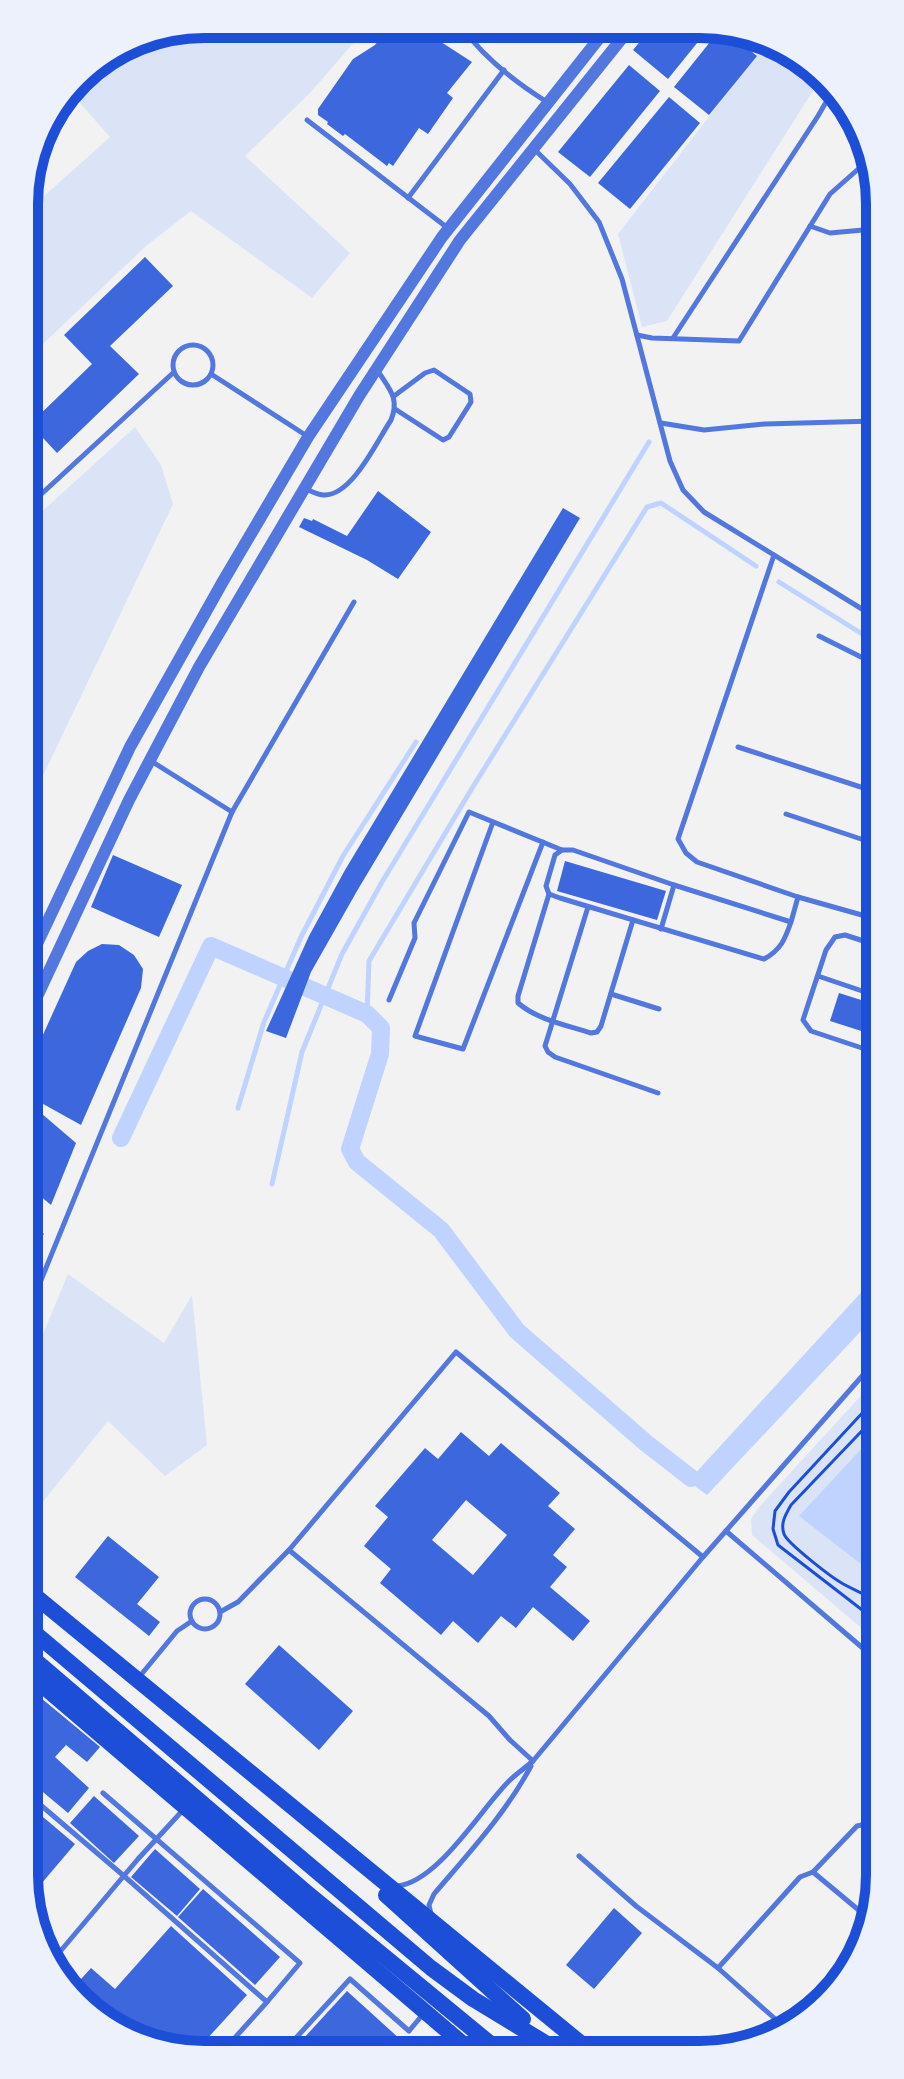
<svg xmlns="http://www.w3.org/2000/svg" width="904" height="2079" font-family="Cabin,sans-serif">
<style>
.green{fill:#dbe4f7}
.water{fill:#bfd3fe}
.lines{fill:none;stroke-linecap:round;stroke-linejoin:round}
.stream{stroke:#bfd3fe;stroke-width:5}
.canal{stroke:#bfd3fe;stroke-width:18}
.building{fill:#3d67dc;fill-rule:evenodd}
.path{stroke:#1d4ed8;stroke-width:3}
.service{stroke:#5277de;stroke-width:5}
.minor{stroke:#5277de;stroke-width:8}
.tertiary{stroke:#5277de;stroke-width:12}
.primary{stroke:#1d4ed8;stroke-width:16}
.rim{fill:none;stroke:#1d4ed8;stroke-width:10}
</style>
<rect width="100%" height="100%" fill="#f2f2f2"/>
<g class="green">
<path d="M204 24H207L220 39 232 24 369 25 310 93 245 156 350 253 312 298 191 211 146 246 25 361 24 214 110 137 79 102 70 88 85 69 135 38Z"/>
<path d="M766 43 819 69 823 75 667 321 642 327 618 234Z"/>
<path d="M135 427 161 465 173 504 27 809 26 526Z"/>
<path d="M68 1274 164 1343 192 1295 207 1445 165 1476 108 1421 29 1519 28 1370Z"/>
<path d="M878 1377 879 1643 752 1535 751 1519 759 1507Z"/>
</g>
<g class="water">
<path d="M878 1274V1313L707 1495 696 1487 691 1478Z"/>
<path d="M878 1431 879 1578 799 1516Z"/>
</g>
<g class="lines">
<g class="stream">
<path d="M779 582 875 642"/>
<path d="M367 1014 369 961 471 790 647 507 661 503 756 566"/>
<path d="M238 1108 264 1022 301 937 343 856 416 742"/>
<path d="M272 1184 302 1052 342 954 382 882 649 442"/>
</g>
<path class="canal" d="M121 1138 211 946 367 1014 381 1028 380 1054 350 1149 357 1162 441 1230 517 1331 646 1443 691 1478"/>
</g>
<g class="building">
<path d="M390 25H421L423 27 421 29 472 62 447 93 453 98 428 134 419 128 393 166 389 163 387 166 345 134 343 136 327 124 328 122 318 115V109L353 59 375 45Z"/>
<path d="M652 27H710L668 79 633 50Z"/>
<path d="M722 27 757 56 709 115 674 87Z"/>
<path d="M629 65 660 91 590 177 558 152Z"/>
<path d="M669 97 700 123 630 209 598 183Z"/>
<path d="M145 257 173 286 110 346 139 374 57 453 30 424 92 364 64 335Z"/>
<path d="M378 491 431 532 398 579 367 560 299 527 304 518 312 521 313 519 347 536Z"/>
<path d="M563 508 580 518 357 891 311 972 286 1038 266 1031 309 936 345 870Z"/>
<path d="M113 855 182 885 159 937 91 907Z"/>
<path d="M565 861 666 891 657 920 557 891Z"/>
<path d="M102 944 119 945 134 955 143 969 141 988 81 1125 27 1095V1070L76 962 88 951Z"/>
<path d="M839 993 877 1005V1036L830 1021Z"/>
<path d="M27 1101 76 1143 51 1205 28 1186Z"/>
<path d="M28 1220 44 1234 28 1253Z"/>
<path d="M461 1432 489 1456 501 1443 560 1493 548 1506 575 1529 553 1555 567 1567 550 1587 590 1621 573 1641 533 1607 516 1628 501 1616 478 1643 453 1621 441 1635 380 1583 391 1569 364 1546 388 1517 375 1506 425 1448 438 1459ZM466 1500 507 1535 473 1575 432 1540Z"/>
<path d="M108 1536 159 1577 137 1604 160 1622 149 1636 75 1577Z"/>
<path d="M279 1645 353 1711 319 1750 245 1684Z"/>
<path d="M29 1688 100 1747 87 1762 66 1745 55 1757 89 1788 68 1813 31 1782 35 1777 30 1772Z"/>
<path d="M94 1796 139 1836 114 1863 70 1823Z"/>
<path d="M30 1806 75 1844 30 1897Z"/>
<path d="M155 1849 200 1889 177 1916 131 1877Z"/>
<path d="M203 1889 280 1957 255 1985 178 1917Z"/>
<path d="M614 1908 642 1933 594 1989 566 1965Z"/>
<path d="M171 1926 247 1995 196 2051 169 2052 146 2040 130 2026 126 2030 94 2014 80 2002 72 1989 91 1968 115 1989Z"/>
<path d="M347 1991 412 2050 292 2051Z"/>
</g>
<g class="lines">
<g class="path">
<path d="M878 1396 789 1492 775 1511 773 1529 778 1545 879 1623"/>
<path d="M878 1414 791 1505C786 1514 780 1523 784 1534 787 1543 830 1576 840 1582 853 1590 866 1594 879 1603"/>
</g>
<g class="service">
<path d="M461 26C483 57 515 82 547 102"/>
<path d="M307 120 449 229"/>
<path d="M534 149 570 184 599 222 622 279 670 461 683 490 704 512 875 617"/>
<path d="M408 198 504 70"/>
<path d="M810 226 830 233 874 229"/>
<path d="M637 335 652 338 739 341 830 194 873 156"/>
<path d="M673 338 818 116 833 90"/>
<circle cx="193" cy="365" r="20"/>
<path d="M211 374 307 436"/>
<path d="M394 396 425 373 434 370 470 394 471 402 449 437 443 440 395 409"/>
<path d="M661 423 704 430 765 424 875 421"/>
<path d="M306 489C311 491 318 495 324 495 352 496 377 441 391 420 400 398 389 389 378 371"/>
<path d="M25 509 174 372"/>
<path d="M774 555 678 839 686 853 697 862 798 897 876 919"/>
<path d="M819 636 875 664"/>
<path d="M738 747 876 792"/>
<path d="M232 812 354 602"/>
<path d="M786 814 876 844"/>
<path d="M493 822 415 1036 463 1049 543 842"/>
<path d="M549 894 518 996V1003C538 1020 566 1025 591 1033L597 1032 601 1026 633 920"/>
<path d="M588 907 545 1046 548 1052 555 1057 658 1093"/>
<path d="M868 917 876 886"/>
<path d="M791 922C785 939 781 950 764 959L560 898 549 894 546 886 555 855 562 850H573L674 885 791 922 798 897"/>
<path d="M661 929 674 885"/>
<path d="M876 945 845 935 835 937 826 950 803 1020 811 1031 877 1053"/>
<path d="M818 976 877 996"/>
<path d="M611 994 659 1009"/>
<path d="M389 1000 415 938 414 923 469 812 562 850"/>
<path d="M28 1312 232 812 151 761"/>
<path d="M726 1531 879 1662"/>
<circle cx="205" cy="1614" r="15"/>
<path d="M220 1612 238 1602 289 1550"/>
<path d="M140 1676 177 1631 192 1621"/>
<path d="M533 1761 510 1740 489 1716 289 1550 456 1352 703 1557"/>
<path d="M103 1793 300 1963 267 2002"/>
<path d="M30 1796 124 1876 267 2002 223 2051"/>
<path d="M579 1856 636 1906 718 1968 783 2026"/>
<path d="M813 1872 857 1826 866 1824 879 1828"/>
<path d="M397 1886C438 1882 480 1810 509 1781 516 1774 525 1768 533 1761L703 1557 878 1358"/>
<path d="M431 1914 429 1905 434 1894C468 1854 506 1813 531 1766"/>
<path d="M53 1960 138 1859 184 1809"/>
<path d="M718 1968 800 1877 813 1872 867 1917"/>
<path d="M284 2051 350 1979 409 2031 424 2013"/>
</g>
<path class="minor" d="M24 197 29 202"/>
<g class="tertiary">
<path d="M27 965 130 747 222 583 308 437 442 237 608 27"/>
<path d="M27 1018 129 800 199 667 359 396 460 240 631 27"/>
</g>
<g class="primary">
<path d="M29 1591C215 1745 403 1896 589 2050"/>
<path d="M29 1628 431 1968 473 1999 557 2050"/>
<path d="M29 1655 306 1892 498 2050"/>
<path d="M29 1674 470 2050"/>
<path d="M386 1895 523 2019"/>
</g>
</g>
<path d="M0 0H904V2079H0ZM204 38H700A166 166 0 0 1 866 204V1875A166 166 0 0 1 700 2041H204A166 166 0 0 1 38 1875V204A166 166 0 0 1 204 38Z" fill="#edf1fc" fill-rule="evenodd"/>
<path class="rim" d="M204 38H700A166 166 0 0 1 866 204V1875A166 166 0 0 1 700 2041H204A166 166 0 0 1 38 1875V204A166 166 0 0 1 204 38Z"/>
</svg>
